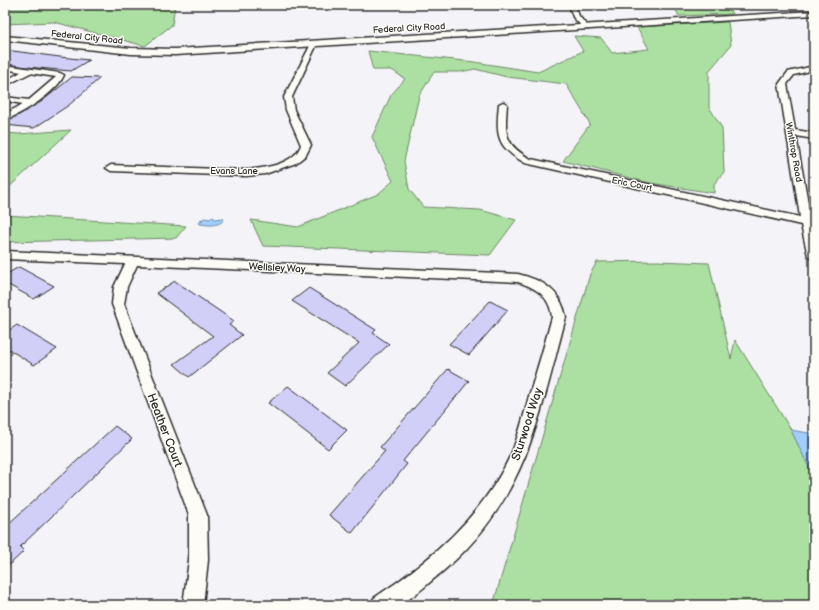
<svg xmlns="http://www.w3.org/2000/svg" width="819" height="610" font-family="'Balsamiq Sans',sans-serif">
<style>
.green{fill:#ace0a2;stroke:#6c8666}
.water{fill:#a1cefc;stroke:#728da8}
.building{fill:#d1cff8;stroke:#2b2b2b}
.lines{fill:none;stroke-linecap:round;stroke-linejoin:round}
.minor-casing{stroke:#2b2b2b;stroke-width:3}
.tertiary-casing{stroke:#2b2b2b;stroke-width:3}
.minor{fill:#fdfcf7;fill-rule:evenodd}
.tertiary{fill:#fdfcf7;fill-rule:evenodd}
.labels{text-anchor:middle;stroke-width:3;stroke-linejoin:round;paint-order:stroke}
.far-street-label{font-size:9px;fill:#2b2b2b;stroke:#fdfcf7}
.street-label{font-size:10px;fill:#2b2b2b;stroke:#fdfcf7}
.near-street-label{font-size:12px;fill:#2b2b2b;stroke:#fdfcf7}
</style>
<rect width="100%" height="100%" fill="#f4f3f7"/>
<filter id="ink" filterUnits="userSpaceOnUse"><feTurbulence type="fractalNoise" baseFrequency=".025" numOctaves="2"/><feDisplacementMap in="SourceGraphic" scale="8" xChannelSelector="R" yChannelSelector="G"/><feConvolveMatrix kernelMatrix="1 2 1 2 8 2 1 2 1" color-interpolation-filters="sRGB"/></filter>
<g filter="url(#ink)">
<g class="green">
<path d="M6 5H59L81 9 108 5H175L172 25 145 46 54 22 5 24V16L8 14 5 12Z"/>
<path d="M673 5H727L732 14 679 16Z"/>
<path d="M728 22 731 45 709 71V107L722 128 724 172 714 184V193L650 183 563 161 590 124 566 84 507 77 475 69 460 72H434L419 96 404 161 409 189 423 207 480 210 516 220 490 255 263 246 251 220 298 227 378 194 393 181 372 137 391 95 405 79 392 70H373L368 51 474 62 538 72 583 51 574 36 601 38 612 53 649 49 637 27Z"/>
<path d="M71 130 5 191V133L19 134Z"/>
<path d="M5 215 186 226 176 238 5 242Z"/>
<path d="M657 261 709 263 731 359 735 340 791 430 814 478V605H493L590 274 597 262Z"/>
</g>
<g class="water">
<path d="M213 216 214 219 223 218 224 220C217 227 208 225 200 224L199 222 203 221 200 220 205 218 210 219Z"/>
<path d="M791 430 814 434V478Z"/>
</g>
<g class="building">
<path d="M5 50 60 57 89 60 71 71 27 67 5 64Z"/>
<path d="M72 77 100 78 69 105 34 128 5 125V121L41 102Z"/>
<path d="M19 267 54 286 34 299 5 283V275Z"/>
<path d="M175 281 234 321 229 325 242 335 189 377 174 364 213 336 156 293Z"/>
<path d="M309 288 376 330 373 333 389 344 345 386 327 373 359 343 292 301Z"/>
<path d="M490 301 508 310 469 355 449 344Z"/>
<path d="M17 325 57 349 34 365 5 347V333Z"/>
<path d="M448 369 469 381 403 461 407 464 352 533 329 515 385 451 380 447Z"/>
<path d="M288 386 347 430 328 449 268 403Z"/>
<path d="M115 426 132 439 20 547 24 551 5 569V527Z"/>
</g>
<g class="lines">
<defs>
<g id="minor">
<path d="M569 5H575L579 16 588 27V29H584L573 17Z"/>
<path d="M314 42 317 44 292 97 294 110 311 145 306 155 296 163 265 174 246 176 111 171 106 168 111 165 246 170C264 168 294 165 301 145L286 110 284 97 311 44Z"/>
<path d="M5 65 60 73 64 75C58 91 21 115 5 120V114L23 104 5 101V97L29 100 56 77 30 73 5 86V81L21 72 5 69Z"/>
<path d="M814 66V70L794 75 787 84 795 130 814 133V139L796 136 811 220 814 221V260L808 256 801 225 525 163C496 147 496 135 499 104L503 102 507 104C505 133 503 144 531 159L800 217 779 84 788 72Z"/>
<path d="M5 251 518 274C542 280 561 290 566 317 539 417 526 501 442 572 433 579 408 603 398 605 390 607 379 605 371 605L374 598C429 562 483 516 511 454 519 435 524 415 529 396 537 370 545 343 552 317 550 297 537 288 518 282L137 265 127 287 124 304 207 515 208 560 203 605H183L189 560V515L112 304 114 287 125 264 5 259Z"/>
</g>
<path id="tertiary" d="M814 11V15L175 55 131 54 5 40V36L131 48 175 49Z"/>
</defs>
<use href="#minor" class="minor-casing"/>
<use href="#tertiary" class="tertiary-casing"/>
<use href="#minor" class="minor"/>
<use href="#tertiary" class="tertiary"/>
</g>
</g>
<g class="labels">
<g class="far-street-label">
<text transform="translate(409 28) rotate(-3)" y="3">Federal City Road</text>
<text transform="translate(87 37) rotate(6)" y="3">Federal City Road</text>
<text transform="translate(794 152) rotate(80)" y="3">Winthrop Road</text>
<text x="234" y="174">Evans Lane</text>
<text transform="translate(632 184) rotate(12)" y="3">Eric Court</text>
</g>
<g class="street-label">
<text transform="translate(277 267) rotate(3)" y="4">Wellsley Way</text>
</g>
<g class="near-street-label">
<text transform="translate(527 424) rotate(-72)" y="4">Sturwood Way</text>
<text transform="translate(165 430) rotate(69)" y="4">Heather Court</text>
</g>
</g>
<rect width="819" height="610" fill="none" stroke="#fdfcf7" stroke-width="20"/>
<rect x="10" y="10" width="799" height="590" fill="none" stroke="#2b2b2b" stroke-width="1.5" filter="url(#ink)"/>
</svg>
